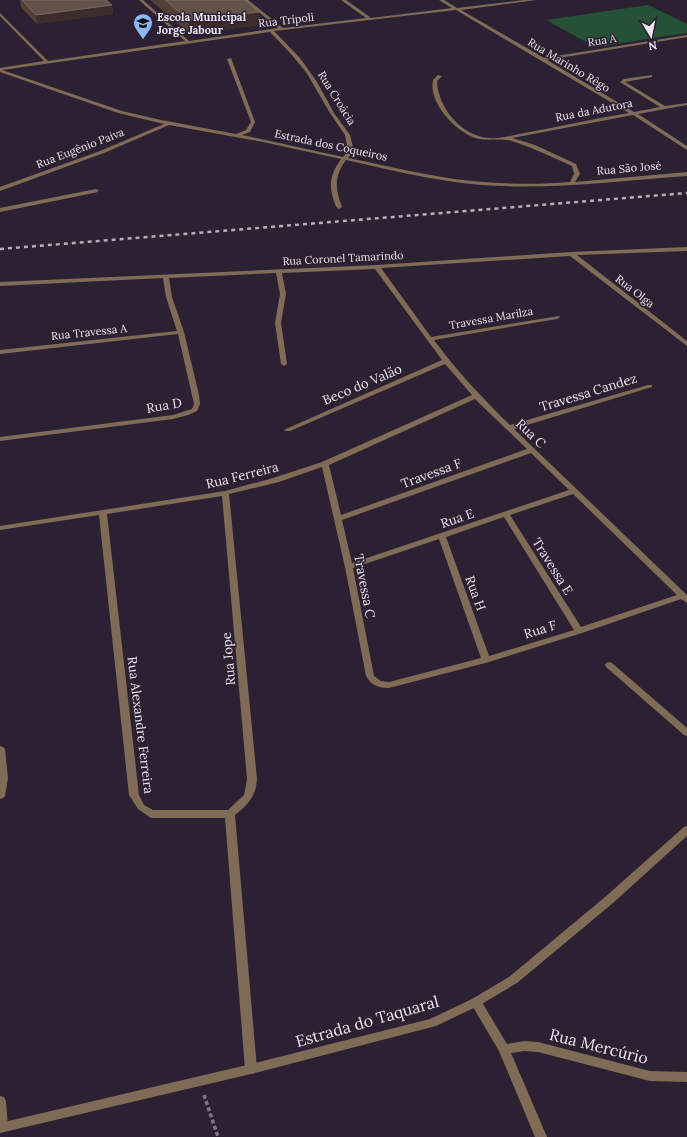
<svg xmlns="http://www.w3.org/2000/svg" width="687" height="1137" font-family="Lora,serif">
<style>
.green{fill:#255136}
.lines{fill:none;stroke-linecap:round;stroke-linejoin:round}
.path{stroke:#807685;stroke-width:3.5;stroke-dasharray:4 2.5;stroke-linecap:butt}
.service{fill:#806b56;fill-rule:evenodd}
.minor{fill:#806b56;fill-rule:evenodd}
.tertiary{fill:#806b56;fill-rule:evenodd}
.rail{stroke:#b7aebc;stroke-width:2.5;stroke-dasharray:4 4;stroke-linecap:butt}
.wall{fill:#534036}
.shaded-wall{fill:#3c2c2c}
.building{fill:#63524a;stroke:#796964}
.labels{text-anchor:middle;stroke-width:3;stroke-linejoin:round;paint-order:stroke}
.far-poi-label{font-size:11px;font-weight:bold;fill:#ede5f1;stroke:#2c2132;text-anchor:start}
.far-street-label{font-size:11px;fill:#ede5f1;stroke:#2c2132}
.street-label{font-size:13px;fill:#ede5f1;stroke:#2c2132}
.near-street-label{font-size:16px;fill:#ede5f1;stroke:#2c2132}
</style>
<rect width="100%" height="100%" fill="#2c2132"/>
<path class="green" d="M648 5 687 24V33L595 47 546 20Z"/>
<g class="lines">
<path class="path" d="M204 1095 218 1137"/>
<path class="service" d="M609 662 612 663 687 728V736L684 735 606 667 605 665 606 663Z"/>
<g class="minor">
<path d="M139 0H143L189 41 278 28 244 0H248L283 28 366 18 341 0H346L371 18 452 8 439 0H444L457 8 524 0H536L461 10 544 58 687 35V37L547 60 634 112 660 107 620 82 624 79 652 75V77L625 82 665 106 687 103V105L638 114 687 146V150L633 115 512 138 535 145 576 164 580 174 575 182 687 172V176C618 181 550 190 481 185 435 181 390 170 346 160 334 176 335 189 342 207L339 209C336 207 335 205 334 201 328 185 331 173 341 159L263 142 169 125 104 153 0 191V187L100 151 164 124 118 113 0 72V68L44 61 0 16V13L48 61 185 41ZM456 10 629 113C596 118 563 126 530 132 517 134 502 139 488 138 461 135 438 108 437 81L442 76 438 75 433 80C428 103 457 134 479 139 490 141 501 138 512 141 533 148 552 157 572 166L574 174 570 182C537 185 504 184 472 181 430 177 389 166 348 158L354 151 350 135 334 113 317 82 300 58 274 31ZM270 32 291 54 306 72 330 113 345 135 348 151 343 157 242 135 250 132 255 122 231 58 227 59 251 122 246 130 236 134 161 120 122 111 2 70Z"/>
<path d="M96 189 98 190V192L0 212V208Z"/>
<path d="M687 247V251L577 255 687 341V346L570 256 381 268 431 337 559 316 560 317 557 319 434 340C457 371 483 399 510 425L648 385H652V387L514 429 687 595V603L681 599 582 633 489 662 389 688C378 688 371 685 366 676L345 567 322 467 279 482 229 494 257 779C256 796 248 805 235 815L257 1069 255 1073 251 1074 247 1073 245 1069 225 818H151L138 809 129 795 99 515 0 530V526L225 491 273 478 322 462 472 395 445 364 290 431H286L284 430 286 429 442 360 375 269 282 273 286 294 281 323 287 364 284 366 281 364 275 323 280 294 276 273 169 278 172 297 184 332 199 395 200 404 197 411 188 415 173 419 0 441V437L173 415 192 409 194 404 178 334 0 354V350L177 331 166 297 163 278 0 286V282L377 265 571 252ZM475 399 527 449 341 515 329 465ZM531 453 569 490 352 563 342 520ZM573 494 677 595 581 627 510 515ZM222 496 247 779 244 795 228 810H153L144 805 139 795 107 514ZM504 517 574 630 489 656 446 537ZM439 539 481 658 389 682 381 681 374 676 353 568Z"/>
<path d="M0 746 3 747 5 749 8 778 5 796 3 798 0 799Z"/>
<path d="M476 997 480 999 507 1044 524 1041 538 1042 650 1071 687 1072V1082L650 1081 538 1052 524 1051 511 1053 547 1137H535L499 1051 470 1002 472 999Z"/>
<path d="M0 1096 4 1097 6 1101 8 1127 6 1131 2 1132H0Z"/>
</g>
<path class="tertiary" d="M687 826V836L613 903 517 983 480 1005 436 1026 251 1074 0 1133V1123L251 1064 430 1019 472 999 509 977 605 897 684 827Z"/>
<path class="rail" d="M0 249 687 193"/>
</g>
<g class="wall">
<path d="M20 0H106L112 5 113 14 37 24 21 7Z"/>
<path d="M150 0H244L259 12 260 25 190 34Z"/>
</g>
<g class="shaded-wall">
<path d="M112 5 113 14 37 24 36 15Z"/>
<path d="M259 12 260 25 190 34 189 20Z"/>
</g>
<g class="building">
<path d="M22 0H106L112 5 36 15Z"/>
<path d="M165 0H244L259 12 189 20Z"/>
</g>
<defs>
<symbol id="school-pin" viewBox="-11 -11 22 30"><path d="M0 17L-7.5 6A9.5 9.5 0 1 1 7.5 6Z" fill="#89bafc" stroke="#2c2132"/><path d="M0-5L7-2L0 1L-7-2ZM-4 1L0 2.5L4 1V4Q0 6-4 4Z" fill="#111"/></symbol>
</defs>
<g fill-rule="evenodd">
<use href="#school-pin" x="132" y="12" width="22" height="30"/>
</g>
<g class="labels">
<g class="far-poi-label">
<text x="157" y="21">Escola Municipal<tspan x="157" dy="13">Jorge Jabour</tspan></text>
</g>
<g class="far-street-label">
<text transform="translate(286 20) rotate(-7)" y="4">Rua Trípoli</text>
<text transform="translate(602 40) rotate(-9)" y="4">Rua A</text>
<text transform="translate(569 65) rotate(31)" y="4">Rua Marinho Rêgo</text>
<text transform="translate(337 98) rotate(58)" y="4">Rua Croácia</text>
<text transform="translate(594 110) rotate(-11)" y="4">Rua da Adutora</text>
<text transform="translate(331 145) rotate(12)" y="4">Estrada dos Coqueiros</text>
<text transform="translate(80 148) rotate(-21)" y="4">Rua Eugênio Paiva</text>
<text transform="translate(629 168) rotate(-5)" y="4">Rua São José</text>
<text transform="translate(343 258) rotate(-3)" y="4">Rua Coronel Tamarindo</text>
<text transform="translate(635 291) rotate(38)" y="4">Rua Olga</text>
<text transform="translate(491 318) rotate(-10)" y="4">Travessa Marilza</text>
<text transform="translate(89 332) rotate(-6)" y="4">Rua Travessa A</text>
</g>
<g class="street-label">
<text transform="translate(362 384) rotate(-23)" y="5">Beco do Valão</text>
<text transform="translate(588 392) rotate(-17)" y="5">Travessa Candez</text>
<text transform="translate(164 405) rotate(-10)" y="5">Rua D</text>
<text transform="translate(531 433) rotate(44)" y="5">Rua C</text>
<text transform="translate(431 473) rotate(-20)" y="5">Travessa F</text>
<text transform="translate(242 475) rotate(-14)" y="5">Rua Ferreira</text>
<text transform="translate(457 518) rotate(-19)" y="5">Rua E</text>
<text transform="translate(553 566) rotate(58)" y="5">Travessa E</text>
<text transform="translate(365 586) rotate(79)" y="5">Travessa C</text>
<text transform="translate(476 593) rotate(70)" y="5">Rua H</text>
<text transform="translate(540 629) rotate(-17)" y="5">Rua F</text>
<text transform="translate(228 659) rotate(-95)" y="5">Rua Jope</text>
<text transform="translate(141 725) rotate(83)" y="5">Rua Alexandre Ferreira</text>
</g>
<g class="near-street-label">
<text transform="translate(367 1021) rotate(-16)" y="6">Estrada do Taquaral</text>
<text transform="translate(599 1046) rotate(14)" y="6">Rua Mercúrio</text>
</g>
</g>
<g transform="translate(651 36) rotate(170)" stroke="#2c2132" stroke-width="3" paint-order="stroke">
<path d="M0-3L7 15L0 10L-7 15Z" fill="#ede5f1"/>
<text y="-6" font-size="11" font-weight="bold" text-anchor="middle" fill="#ede5f1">N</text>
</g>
</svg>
